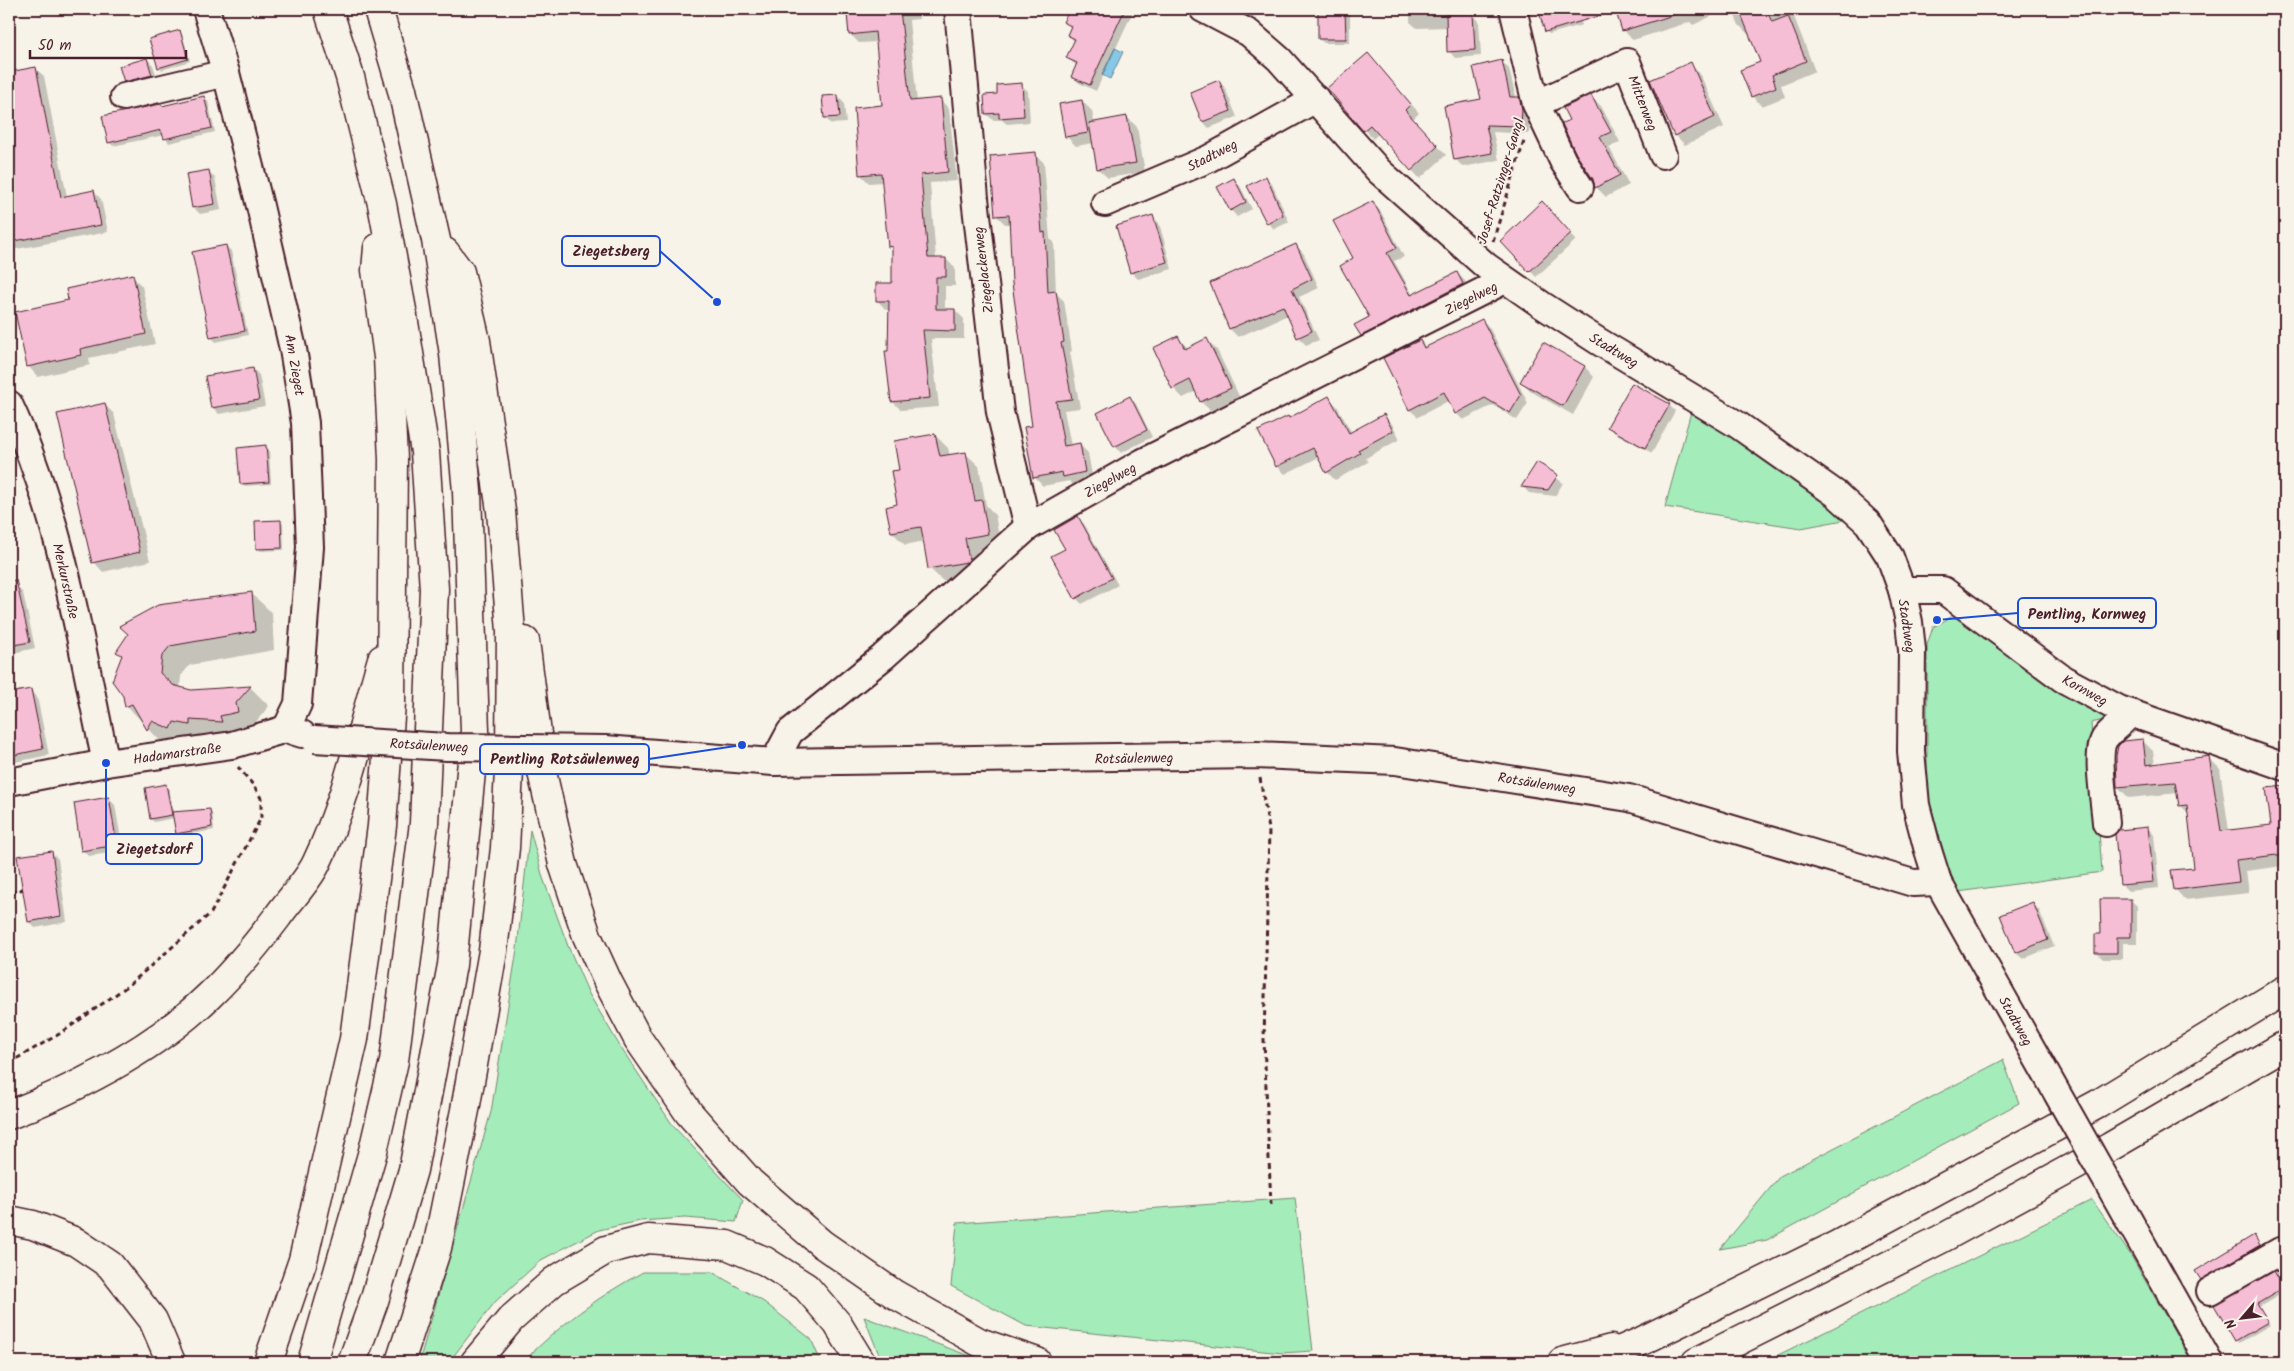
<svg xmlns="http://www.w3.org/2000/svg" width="2294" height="1371" font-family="Kalam,sans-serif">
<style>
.green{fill:#a4ecb9;stroke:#778672}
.water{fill:#85c9e6;stroke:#6d859b}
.shadow{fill:#0003}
.building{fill:#f5bed5;stroke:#4a1f2b}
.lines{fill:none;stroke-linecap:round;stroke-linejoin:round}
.minor-casing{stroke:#4a1f2b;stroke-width:30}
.highway-casing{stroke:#4a1f2b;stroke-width:31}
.path{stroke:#4a1f2b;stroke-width:3;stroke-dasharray:5 4;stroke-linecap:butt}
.minor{stroke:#f7f3e8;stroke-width:26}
.highway{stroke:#f7f3e8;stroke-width:28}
.minor-bridge-casing{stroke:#4a1f2b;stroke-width:30;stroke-linecap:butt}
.minor-bridge{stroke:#f7f3e8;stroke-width:26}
.labels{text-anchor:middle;stroke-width:4;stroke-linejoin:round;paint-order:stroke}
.street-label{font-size:14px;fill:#4a1f2b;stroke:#f7f3e8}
.leader{fill:none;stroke:#1d4ed8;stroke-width:2}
.callout-dot{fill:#1d4ed8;stroke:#f7f3e8;stroke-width:2}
.callout{fill:#f7f3e8;stroke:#1d4ed8;stroke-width:2}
.callout-label{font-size:15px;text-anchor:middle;font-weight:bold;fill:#4a1f2b}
</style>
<rect width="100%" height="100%" fill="#f7f3e8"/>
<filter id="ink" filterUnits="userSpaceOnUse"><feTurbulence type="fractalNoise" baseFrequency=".02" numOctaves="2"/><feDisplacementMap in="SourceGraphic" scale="10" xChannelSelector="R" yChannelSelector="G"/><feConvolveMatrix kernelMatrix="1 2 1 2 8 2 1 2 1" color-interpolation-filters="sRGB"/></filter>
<g filter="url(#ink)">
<g class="green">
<path d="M1692 408 1849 519 1801 528 1665 507Z"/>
<path d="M1951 617 1971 621 2113 718 2091 723 2102 872 1958 892 1947 864 1927 792V645L1933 627Z"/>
<path d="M530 830 543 878 568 946 589 994 621 1048 674 1127 743 1200 736 1222 685 1218 640 1221 599 1230 541 1260 495 1302 449 1362H419L491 1112 517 949Z"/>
<path d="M2003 1060 2019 1103 1767 1240 1720 1249 1780 1176Z"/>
<path d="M1295 1198 1313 1351 1282 1353 1026 1326 951 1286 957 1223Z"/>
<path d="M2092 1200 2130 1254 2192 1362H1764Z"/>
<path d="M643 1272H712L764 1302 811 1339 821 1362H523C558 1326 599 1296 643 1272Z"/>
<path d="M864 1317 986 1362H882Z"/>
</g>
<path class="water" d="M1115 48 1123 52 1110 79 1102 75Z"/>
<g class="shadow">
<path d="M866 9H918L919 19 909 20 917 102 940 99 949 109 957 181 930 183 936 259H946L955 268V286H945V310H955L964 319V339H931L939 407 901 410 892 401 889 352 890 310H886L877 300 893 284V250L889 246 883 182 869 183 860 174 884 107 877 42 859 43 850 34 866 13Z"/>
<path d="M1071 9H1134L1096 91 1079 83 1072 76 1077 66 1067 58 1075 42 1068 35 1071 28 1065 22Z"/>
<path d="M1238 9H1262L1249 19Z"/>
<path d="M1320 9H1350V43H1324L1319 39Z"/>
<path d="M1410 9H1452V15L1473 14 1479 21 1481 56 1455 58 1449 51 1448 27 1417 28 1410 22Z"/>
<path d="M1539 9H1577L1582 25 1549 34 1546 31Z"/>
<path d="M1616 9H1727L1693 25 1690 22 1633 40 1623 30Z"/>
<path d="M1732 9H1791L1815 71 1781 85 1785 97 1762 106 1752 96 1762 63 1751 34 1749 35 1739 25Z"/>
<path d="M179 31 182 34 190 61 162 70 159 67Z"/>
<path d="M147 59 153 65 158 81 132 87 125 81Z"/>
<path d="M1501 61 1509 69 1516 98 1526 107 1530 118 1529 134 1493 132 1499 160 1463 167 1455 159Z"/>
<path d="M1376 64 1419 113 1413 119 1446 155 1420 179 1379 133 1373 139 1329 89Z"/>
<path d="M1690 64 1700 74 1724 127 1685 145 1675 135Z"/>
<path d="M36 69 44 76 67 197 94 192 101 199 108 232 11 250 9 249V74Z"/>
<path d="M1219 81 1225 88 1237 117 1209 128 1203 122 1191 92Z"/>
<path d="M1021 85 1028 91 1030 122 1007 124 1002 120H993L986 114 999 95Z"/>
<path d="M837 96 844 103 846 123 831 124 825 118Z"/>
<path d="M204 97 208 101 215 132 169 143 164 135 113 146 109 142 162 107Z"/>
<path d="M1591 97 1601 106 1620 142 1609 147 1629 185 1606 197 1596 187 1571 120Z"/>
<path d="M1082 101 1092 111 1094 123 1127 117 1137 127 1145 172 1108 178 1098 169 1094 143 1076 146 1066 136Z"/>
<path d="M1035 154 1044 163 1050 239 1054 242 1056 293 1064 301 1072 351 1070 352 1080 408 1064 410 1071 446 1079 444 1088 453 1093 481 1073 485 1069 481 1043 486 1034 477 1033 427 1011 224H1005L996 215Z"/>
<path d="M208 171 215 178 221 210 200 214 193 207Z"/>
<path d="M1266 178 1272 184 1289 222 1274 229 1268 223Z"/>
<path d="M1233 180 1240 186 1252 209 1237 217 1231 210Z"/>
<path d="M1372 202 1380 210 1404 257 1394 261 1413 295 1457 273 1465 281 1470 292 1370 343 1362 335 1371 317 1354 259Z"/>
<path d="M1542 203 1576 240 1536 277 1502 241Z"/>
<path d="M1153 217 1159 223 1172 269 1138 279 1131 272Z"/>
<path d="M1296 245 1304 254 1319 288 1299 297 1319 340 1306 345 1298 337 1288 315 1238 337 1230 329 1211 284Z"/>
<path d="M226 246 231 251 248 335 216 342 211 337Z"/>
<path d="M132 276 142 286 155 344 89 358 90 365 38 377 29 367 17 313 69 301Z"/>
<path d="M1482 320 1489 327 1528 403 1517 420 1493 405 1463 420 1456 413 1450 400 1418 417 1410 410 1384 359 1420 341 1427 348Z"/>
<path d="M1178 338 1189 349 1207 340 1217 350 1240 398 1211 411 1201 402 1197 391 1183 398 1173 388Z"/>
<path d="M1543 344 1585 367 1594 377 1573 415 1532 392 1522 382Z"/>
<path d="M253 369 259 375 265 406 219 414 213 408 207 377Z"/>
<path d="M1130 398 1136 404 1152 437 1121 453 1115 446Z"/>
<path d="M1329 398 1337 406 1352 433 1384 416 1392 424 1400 439 1366 458 1368 462 1335 480 1327 472 1319 457 1285 474 1277 466 1289 419Z"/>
<path d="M104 404 114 414 150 561 103 572 94 562Z"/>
<path d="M1669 405 1675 411 1652 453 1615 433 1609 427Z"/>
<path d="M935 435 948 448 950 456 965 453 979 466 986 505 995 515 1001 547 977 551 981 573 943 581 929 568 925 541 905 545 892 532 898 505 901 471Z"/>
<path d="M266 447 269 449 271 484 244 486 241 483Z"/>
<path d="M1538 464 1563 483 1555 496 1529 493 1523 487Z"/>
<path d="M1077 518 1084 524 1118 585 1082 604 1076 598 1066 550Z"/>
<path d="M280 521 283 524 284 550 261 551 258 548Z"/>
<path d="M16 586 23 593 35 648 9 654V588Z"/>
<path d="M252 594 272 613 274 650 190 665 181 676 180 688 191 692 250 687 269 706 255 723 257 732 190 747 171 740 167 748 127 706 123 657 118 651Z"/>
<path d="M31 690 37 697 49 755 15 762 9 756V694Z"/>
<path d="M2143 741 2153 751 2155 765 2209 758 2220 769 2229 831 2272 826 2268 790 2285 788V887L2283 866 2246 871 2249 893 2185 900 2175 889 2196 869 2189 814 2180 805 2178 793 2129 798 2118 787 2117 756Z"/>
<path d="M166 786 169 789 174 814 209 810 212 813 214 830 180 836 177 833 174 818 154 822 151 819 146 789Z"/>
<path d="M109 799 115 805 123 851 89 856 82 850Z"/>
<path d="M2148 828 2154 835 2159 888 2128 891 2121 884Z"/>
<path d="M52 853 58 859 67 922 35 928 29 921Z"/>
<path d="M2131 900 2137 906V943H2123V959H2103L2096 952 2102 935Z"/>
<path d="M2032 903 2039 910 2054 946 2023 959 2016 953Z"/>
<path d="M2256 1240 2261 1249 2204 1282 2202 1279Z"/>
<path d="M2274 1273 2285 1292 2259 1307 2270 1325 2239 1343 2215 1306Z"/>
</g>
<g class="building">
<path d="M864 9H900L910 101 941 98 948 172 921 175 928 258H946V277H936V309H955V331L923 330 930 398 891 402 885 351H888L889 301H876V283H892V246L888 247 881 173 859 175 854 108 882 105 875 32 849 35 847 14 865 12Z"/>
<path d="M1070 9H1125L1090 85 1071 77 1077 63 1066 58 1075 39 1067 35 1071 26 1063 22Z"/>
<path d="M1318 9H1345L1346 39H1318Z"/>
<path d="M1538 9H1608L1609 13 1545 32Z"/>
<path d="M1615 9H1679L1680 13 1622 31Z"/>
<path d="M1739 9H1766L1772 22 1788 16 1806 61 1772 75 1776 87 1751 97 1740 70 1760 62Z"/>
<path d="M1473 13 1475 50 1447 52 1446 14Z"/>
<path d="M180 30 188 59 158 68 149 39Z"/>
<path d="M1368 53 1411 104 1405 110 1438 146 1411 171 1370 125 1363 131 1327 88Z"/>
<path d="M147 58 152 75 124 82 119 66Z"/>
<path d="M1502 60 1510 97H1519L1522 109 1521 126 1486 125 1492 153 1454 160 1444 106 1481 99 1473 67Z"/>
<path d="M1691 62 1715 117 1674 136 1650 80Z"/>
<path d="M36 67 61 197 94 190 101 225 9 242V72Z"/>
<path d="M1219 80 1231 111 1202 122 1190 92Z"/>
<path d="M1022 83 1024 116 999 118V113L985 114 984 95 997 94V85Z"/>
<path d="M838 95 840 117 824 118 822 96Z"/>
<path d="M1591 95 1611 132 1600 137 1620 175 1595 188 1593 179 1576 154 1562 124 1569 120 1563 108Z"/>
<path d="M204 96 212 128 164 139 161 130 108 143 102 116 161 104 162 106Z"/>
<path d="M1082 100 1088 133 1065 137 1059 104Z"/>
<path d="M1127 116 1136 163 1097 169 1089 123Z"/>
<path d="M1036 152 1042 233 1045 232 1048 292 1056 291 1064 342 1061 343 1072 399 1056 401 1064 446 1080 443 1085 472 1063 477 1062 472 1033 478 1024 427 1032 426 1012 283 1009 215 995 216 990 156Z"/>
<path d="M209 170 215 204 192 208 186 174Z"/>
<path d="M1266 176 1283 215 1267 224 1247 186Z"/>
<path d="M1234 178 1246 202 1230 211 1217 187Z"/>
<path d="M1373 201 1397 248 1387 253 1411 295 1457 272 1463 284 1361 336 1354 325 1369 317 1340 266 1353 258 1333 221Z"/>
<path d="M1542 201 1571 233 1529 272 1500 241Z"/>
<path d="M1153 215 1167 262 1130 273 1116 226Z"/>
<path d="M1296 244 1312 279 1292 289 1312 331 1297 338 1283 306 1229 329 1210 283Z"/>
<path d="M226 245 245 331 210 338 192 252Z"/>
<path d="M133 274 146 334 80 349 81 355 27 367 15 312 68 300 66 289Z"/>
<path d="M1482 319 1521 395 1510 413 1485 398 1455 414 1444 392 1409 410 1383 358 1420 340 1424 348Z"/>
<path d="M1178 336 1185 349 1207 338 1231 388 1200 402 1190 380 1172 389 1153 348Z"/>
<path d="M1543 342 1585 366 1563 406 1520 382Z"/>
<path d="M253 368 259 400 211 408 205 376Z"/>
<path d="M1632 383 1670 404 1645 448 1607 427Z"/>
<path d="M1130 396 1147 430 1114 447 1097 413Z"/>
<path d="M1329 396 1349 433 1384 414 1393 431 1358 450 1360 453 1326 473 1313 448 1276 467 1258 431 1288 416 1289 418Z"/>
<path d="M105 403 140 552 92 563 57 414Z"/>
<path d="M935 434 940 456 966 452 975 501 982 500 988 534 965 538 969 560 967 562 928 569 921 527 891 532 886 507 897 504 891 471 899 470 894 441Z"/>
<path d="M266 445 269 482 240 484 237 448Z"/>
<path d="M1537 462 1558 475 1548 490 1521 487Z"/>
<path d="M1078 516 1112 578 1075 599 1051 556 1065 549 1054 530Z"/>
<path d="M281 520 282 548 256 549 255 521Z"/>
<path d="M16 580 30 642 9 646V581Z"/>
<path d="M252 592 255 631 170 646 162 656 160 673 173 685 191 690 251 686 236 703 238 712 220 716 222 722 190 720V725L174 722 171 729 152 721 147 730 132 704 125 707 123 696 112 681 122 655 116 652 128 634 119 626 158 605Z"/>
<path d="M31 689 43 749 9 756V693Z"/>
<path d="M2143 739 2146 765 2209 756 2221 831 2271 825 2266 788 2285 786V854L2236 860 2239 882 2174 890 2171 870 2194 868 2187 805 2179 806 2175 782 2117 787 2116 756 2118 746 2123 741Z"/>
<path d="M166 784 172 815 150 819 145 788Z"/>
<path d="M109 797 117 845 81 851 74 803Z"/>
<path d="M210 809 212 827 176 834 172 812Z"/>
<path d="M2148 827 2154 882 2120 885 2115 834 2119 830Z"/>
<path d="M52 851 61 916 28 922 17 856Z"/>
<path d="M2100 899H2131V937H2117V953H2095V934H2101Z"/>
<path d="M2033 902 2048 940 2015 953 2000 915Z"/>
<path d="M2254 1235 2260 1245 2201 1280 2195 1271Z"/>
<path d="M2274 1271 2284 1288 2257 1304 2268 1322 2235 1341 2214 1305Z"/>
</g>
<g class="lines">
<defs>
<g id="minor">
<path d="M206 9 226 73 260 206 293 349 305 423 310 547 298 704 286 729"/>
<path d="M958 9 975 198 1000 412 1028 527"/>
<path d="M1203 9 1249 33 1279 59 1379 171 1486 266 1542 305 1598 341 1738 425 1836 494 1868 523 1890 557 1902 590 1909 622 1912 650 1911 751 1916 805 1927 847 1938 882 2028 1042"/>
<path d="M1513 9 1536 104 1627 62 1663 155"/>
<path d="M124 97 226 73"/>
<path d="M1536 104 1563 161 1580 187"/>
<path d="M1105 203 1208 159 1316 99"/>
<path d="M9 404C62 517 80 642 106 763"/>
<path d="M1902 590H1943L2063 679 2119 709 2285 767"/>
<path d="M605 749 774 762 1256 755 1395 761 1629 798 1913 883 1938 882"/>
<path d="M774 762 790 732 883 657 1028 527 1143 462 1505 280"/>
<path d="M9 782 106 763 232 745 286 729 302 734"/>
<path d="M2106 823C2105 805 2095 752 2105 738 2112 729 2123 723 2130 713"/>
<path d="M2135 1231 2209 1362"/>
<path d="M2210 1291 2280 1251 2285 1260"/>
</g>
<g id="highway">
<path d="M525 641 542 772 563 864 587 936 608 982 638 1039 689 1113 750 1182 822 1244 894 1294 979 1342 1037 1362"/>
<path d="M9 1115C80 1087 153 1050 209 996 235 971 257 944 278 916 290 899 307 882 316 864 347 800 362 727 382 659"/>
<path d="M9 1220 33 1225 76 1242 110 1265 153 1320 171 1362"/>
<path d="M268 1362 303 1260 354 1039 382 826 391 703 393 459 388 357 376 270 378 248"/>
<path d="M312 1362 373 1151 394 1061 424 823 434 589 425 452 402 310 382 204 350 77 328 9"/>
<path d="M352 1362 374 1301 413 1170 452 965 475 731 467 491 454 354 436 240 402 90 378 9"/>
<path d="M400 1362 437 1248 465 1110 493 951 505 848 510 752 511 631 501 511 476 341 460 272 445 252"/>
<path d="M475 1362 511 1319 554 1281 606 1250 648 1239 727 1245 765 1261 806 1287 837 1323 861 1362"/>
<path d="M1562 1362 1611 1349"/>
<path d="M1593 1362 1642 1341 1837 1245 2098 1104 2285 990"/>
<path d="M1696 1362 1941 1239 2110 1147 2285 1045"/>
</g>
</defs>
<use href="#minor" class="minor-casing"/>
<use href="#highway" class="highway-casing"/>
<g class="path">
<path d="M1493 241 1525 138"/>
<path d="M1260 778 1269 829 1264 1040 1271 1206"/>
<path d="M11 893 23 889"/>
<path d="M9 1063 61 1033 129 985 211 913 261 818V798L254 786 238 767"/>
</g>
<use href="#minor" class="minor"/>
<use href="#highway" class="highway"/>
<defs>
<g id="minor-bridge">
<path d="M314 739 447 747 605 749"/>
<path d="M2028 1042 2135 1231"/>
</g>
</defs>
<use href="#minor-bridge" class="minor-bridge-casing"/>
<use href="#minor-bridge" class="minor-bridge"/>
</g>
</g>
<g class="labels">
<g class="street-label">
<text transform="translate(1643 103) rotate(69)" y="5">Mitterweg</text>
<text transform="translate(1212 155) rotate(-27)" y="5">Stadtweg</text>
<text transform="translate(1500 181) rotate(-73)" y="5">Josef-Ratzinger-Gangl</text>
<text transform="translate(983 270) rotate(-97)" y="5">Ziegelackerweg</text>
<text transform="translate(1471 298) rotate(-27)" y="5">Ziegelweg</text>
<text transform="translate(1614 350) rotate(31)" y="5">Stadtweg</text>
<text transform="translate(295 365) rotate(80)" y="5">Am Zieget</text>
<text transform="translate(1110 480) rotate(-29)" y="5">Ziegelweg</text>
<text transform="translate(66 581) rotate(77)" y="5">Merkurstraße</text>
<text transform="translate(1907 626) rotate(82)" y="5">Stadtweg</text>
<text transform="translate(2085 690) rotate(29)" y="5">Kornweg</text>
<text transform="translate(429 745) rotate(3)" y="5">Rotsäulenweg</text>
<text transform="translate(177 753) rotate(-8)" y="5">Hadamarstraße</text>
<text transform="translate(1134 758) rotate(-1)" y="5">Rotsäulenweg</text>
<text transform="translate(1537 783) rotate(9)" y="5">Rotsäulenweg</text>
<text transform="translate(2016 1021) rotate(61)" y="5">Stadtweg</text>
</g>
</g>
<path class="leader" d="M717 302L660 251M1937 620L2018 613M742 745L649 759M106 763L106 849"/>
<g class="callout-dot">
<circle cx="717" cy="302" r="5"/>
<circle cx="1937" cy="620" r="5"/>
<circle cx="742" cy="745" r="5"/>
<circle cx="106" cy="763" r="5"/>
</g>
<g class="callout">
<rect x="562" y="236" width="98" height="30" rx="5"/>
<rect x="2018" y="598" width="138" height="30" rx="5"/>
<rect x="480" y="744" width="169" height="30" rx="5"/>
<rect x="106" y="834" width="96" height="30" rx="5"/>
</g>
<g class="callout-label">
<text x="611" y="256">Ziegetsberg</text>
<text x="2087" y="619">Pentling, Kornweg</text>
<text x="565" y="764">Pentling Rotsäulenweg</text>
<text x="154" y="854">Ziegetsdorf</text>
</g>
<rect width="2294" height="1371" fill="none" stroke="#f7f3e8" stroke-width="30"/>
<rect x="15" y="15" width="2264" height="1341" fill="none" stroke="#4a1f2b" stroke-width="2" filter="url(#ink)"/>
<g transform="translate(2242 1318) rotate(242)" stroke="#f7f3e8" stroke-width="4" paint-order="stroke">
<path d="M0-4L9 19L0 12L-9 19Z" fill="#4a1f2b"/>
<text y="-8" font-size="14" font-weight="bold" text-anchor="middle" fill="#4a1f2b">N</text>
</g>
<path d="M30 50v8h156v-8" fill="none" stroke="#4a1f2b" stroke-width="2.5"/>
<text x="38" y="50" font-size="15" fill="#4a1f2b" stroke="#f7f3e8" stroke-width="4" paint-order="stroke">50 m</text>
</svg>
